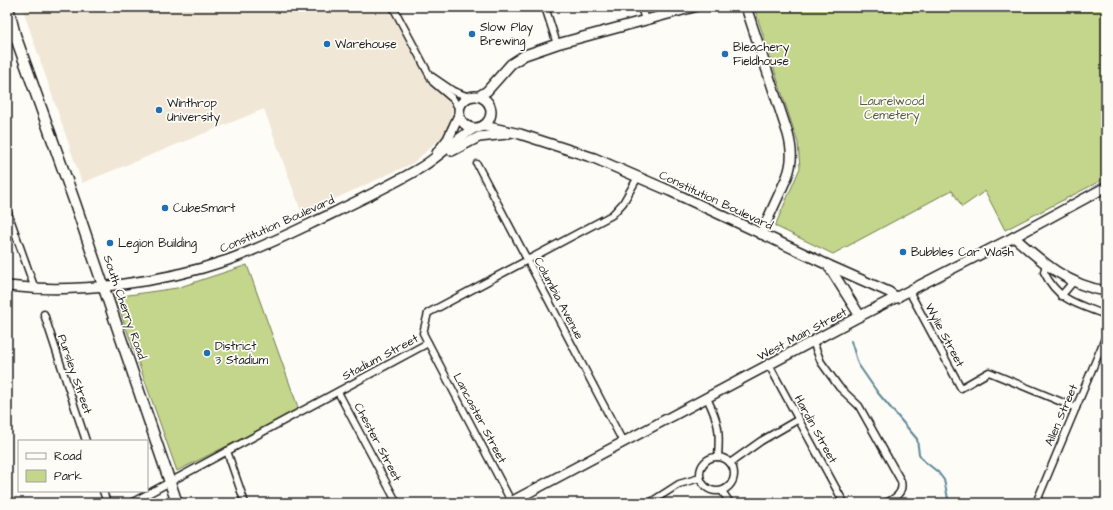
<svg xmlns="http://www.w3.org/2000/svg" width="1113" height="510" font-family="'Architects Daughter',sans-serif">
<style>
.built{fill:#f1e7d6}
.green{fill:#c4d68b;stroke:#707954}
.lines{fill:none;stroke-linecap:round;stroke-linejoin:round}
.stream{stroke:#5c8796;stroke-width:2}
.street-casing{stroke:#1c1c1c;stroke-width:9}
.secondary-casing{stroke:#1c1c1c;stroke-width:12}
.primary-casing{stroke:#1c1c1c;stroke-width:13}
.street{stroke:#fdfcf7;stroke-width:6}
.secondary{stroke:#fdfcf7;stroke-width:9}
.primary{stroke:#fdfcf7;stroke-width:10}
.poi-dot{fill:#1f6fb2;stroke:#fdfcf7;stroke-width:1.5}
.labels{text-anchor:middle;stroke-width:3.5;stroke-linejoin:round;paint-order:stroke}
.poi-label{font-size:12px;fill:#1c1c1c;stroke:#fdfcf7;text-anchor:start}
.park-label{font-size:12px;fill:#575d43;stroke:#fdfcf7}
.street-label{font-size:12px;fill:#1c1c1c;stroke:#fdfcf7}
</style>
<rect width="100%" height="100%" fill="#fdfcf7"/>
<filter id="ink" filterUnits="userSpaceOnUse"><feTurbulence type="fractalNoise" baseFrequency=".025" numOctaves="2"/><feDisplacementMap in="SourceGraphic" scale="8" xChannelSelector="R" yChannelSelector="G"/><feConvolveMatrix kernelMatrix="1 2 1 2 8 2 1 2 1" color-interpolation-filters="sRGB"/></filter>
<g filter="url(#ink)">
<path class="built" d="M22 7H399L452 107V120L443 136 413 163 302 214 264 109 82 183Z"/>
<g class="green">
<path d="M754 7H1106V178L1005 230 985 191 962 207 952 190 833 254 775 226 800 168 798 143Z"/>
<path d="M247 265 299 410 177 471 115 297 177 288Z"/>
</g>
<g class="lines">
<path class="stream" d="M851 341 858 364 878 393 917 439 919 454 924 461 938 472 944 480 949 503"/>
<defs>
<g id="street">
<path d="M393 7 433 82 453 99 459 109"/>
<path d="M545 7 557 44"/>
<path d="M641 7 645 20"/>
<path d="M431 76 453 91 469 97"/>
<path d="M477 164 623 442"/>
<path d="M7 210 35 289"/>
<path d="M1046 264 1044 272C1058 301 1078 304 1106 315"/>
<path d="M909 291 961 388 989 372 1076 408"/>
<path d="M1061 296 1073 282"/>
<path d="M44 314 86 441"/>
<path d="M813 342 821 362 839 387 859 406 901 481C904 493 895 498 886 503"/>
<path d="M769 365 844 503"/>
<path d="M338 392 397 503"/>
<path d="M707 398C719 423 720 430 718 457"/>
<path d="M227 451 245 503"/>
<circle cx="717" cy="474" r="17"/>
<path d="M730 463 761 441 799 419"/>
<path d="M103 491 107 503"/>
<path d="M722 491 730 503"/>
<path d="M654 500 679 484 700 478"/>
<path d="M131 503 428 343"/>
<path d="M512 503 423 333 428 313 612 215 623 203 638 177"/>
<path d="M1036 503 1106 336"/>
</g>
<g id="secondary">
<path d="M746 7 788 134C792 149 793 162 787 177L761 234"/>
<circle cx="475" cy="112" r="16"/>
<path d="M479 96 487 91 511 64 525 55 557 44 694 7"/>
<path d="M484 126 520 134 594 158 670 191 828 265 889 292 897 298"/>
<path d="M452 151 479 137 507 134"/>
<path d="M437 153 448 139 459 115"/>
<path d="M1014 237C1042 262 1069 286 1106 291"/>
<path d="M828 265 860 316"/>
<path d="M7 286C78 294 161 283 228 260 264 247 297 230 331 214 360 200 389 186 417 170 438 158 453 141 473 129"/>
<path d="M509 503 860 316 1014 237 1106 187"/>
</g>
<path id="primary" d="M8 7 15 35 75 203 177 503"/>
</defs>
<use href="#street" class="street-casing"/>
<use href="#secondary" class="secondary-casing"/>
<use href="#primary" class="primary-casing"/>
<use href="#street" class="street"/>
<use href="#secondary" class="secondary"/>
<use href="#primary" class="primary"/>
</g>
</g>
<g class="poi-dot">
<circle cx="472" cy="34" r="4"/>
<circle cx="327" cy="44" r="4"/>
<circle cx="725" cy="54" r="4"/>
<circle cx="159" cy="110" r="4"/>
<circle cx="165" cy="208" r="4"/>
<circle cx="110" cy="243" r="4"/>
<circle cx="903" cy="252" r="4"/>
<circle cx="207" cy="353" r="4"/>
</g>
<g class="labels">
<g class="poi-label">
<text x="480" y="31">Slow Play<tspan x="480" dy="14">Brewing</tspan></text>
<text x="335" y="48">Warehouse</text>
<text x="733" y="51">Bleachery<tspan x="733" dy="14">Fieldhouse</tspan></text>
<text x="167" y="107">Winthrop<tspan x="167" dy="14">University</tspan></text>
<text x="173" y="212">CubeSmart</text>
<text x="118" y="247">Legion Building</text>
<text x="911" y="256">Bubbles Car Wash</text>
<text x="215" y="350">District<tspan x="215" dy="14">3 Stadium</tspan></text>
</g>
<g class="park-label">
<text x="892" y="105">Laurelwood<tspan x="892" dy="14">Cemetery</tspan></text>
</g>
<g class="street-label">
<text transform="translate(716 200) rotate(25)" y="4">Constitution Boulevard</text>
<text transform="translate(277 224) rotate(-24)" y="4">Constitution Boulevard</text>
<text transform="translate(559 298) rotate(62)" y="4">Columbia Avenue</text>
<text transform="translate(125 307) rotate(71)" y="4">South Cherry Road</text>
<text transform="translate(802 334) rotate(-28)" y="4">West Main Street</text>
<text transform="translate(945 335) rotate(62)" y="4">Wylie Street</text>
<text transform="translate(380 357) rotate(-28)" y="4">Stadium Street</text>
<text transform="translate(75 374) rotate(71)" y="4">Pursley Street</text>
<text transform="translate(1061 415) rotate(-67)" y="4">Allen Street</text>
<text transform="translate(480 418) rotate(62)" y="4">Lancaster Street</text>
<text transform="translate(816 429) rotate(61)" y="4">Hardin Street</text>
<text transform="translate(378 442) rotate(62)" y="4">Chester Street</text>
</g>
</g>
<rect width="1113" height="510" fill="none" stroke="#fdfcf7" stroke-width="24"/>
<rect x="12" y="12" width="1089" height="486" fill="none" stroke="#1c1c1c" stroke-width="1.5" filter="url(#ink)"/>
<rect x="18" y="440" width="130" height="52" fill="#fdfcf7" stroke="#a3a29f"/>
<rect x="26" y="453" width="20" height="6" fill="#fdfcf7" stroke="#a3a29f"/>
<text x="54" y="460" font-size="12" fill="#1c1c1c">Road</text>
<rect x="26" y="470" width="20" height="12" fill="#c4d68b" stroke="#a3a29f"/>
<text x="54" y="480" font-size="12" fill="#1c1c1c">Park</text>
</svg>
